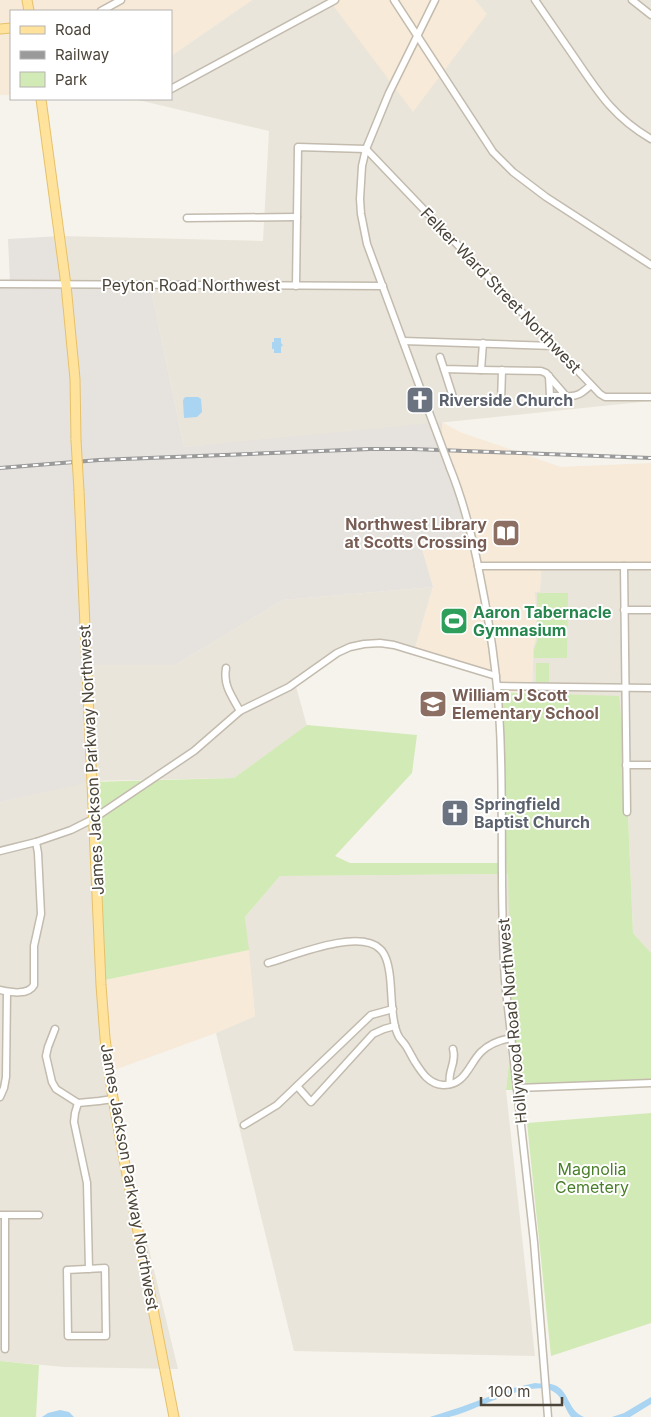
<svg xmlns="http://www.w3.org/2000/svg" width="651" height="1417" font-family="Inter,sans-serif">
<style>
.residential{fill:#eae5da}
.commercial{fill:#f7ead8}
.industrial{fill:#e6e2dd}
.green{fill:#d2eab5}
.water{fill:#a9d4f2}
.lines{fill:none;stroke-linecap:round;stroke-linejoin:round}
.minor-casing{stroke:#c2bbae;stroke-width:9}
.major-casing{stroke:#e6c16a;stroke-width:11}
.minor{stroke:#fff;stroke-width:6}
.major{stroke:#ffe39c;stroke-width:9}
.rail-casing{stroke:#9a9a9a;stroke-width:4}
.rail{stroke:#fff;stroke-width:2;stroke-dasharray:5.5;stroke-linecap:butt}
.minor-bridge-casing{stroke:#c2bbae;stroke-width:9;stroke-linecap:butt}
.major-bridge-casing{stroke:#e6c16a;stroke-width:11;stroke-linecap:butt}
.minor-bridge{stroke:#fff;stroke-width:6}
.major-bridge{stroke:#ffe39c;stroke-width:9}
.labels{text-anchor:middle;stroke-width:4;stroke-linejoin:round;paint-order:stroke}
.street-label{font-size:16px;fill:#4b4439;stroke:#fff}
.worship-label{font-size:16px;font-weight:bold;fill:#5b616d;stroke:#fff;text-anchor:start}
.education-label{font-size:16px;font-weight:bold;fill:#785e54;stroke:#fff;text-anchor:end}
.leisure-label{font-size:16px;font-weight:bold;fill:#27864d;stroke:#fff;text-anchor:start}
.park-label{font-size:16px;fill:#4a7f2a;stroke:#fff}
</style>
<rect width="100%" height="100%" fill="#f6f3ec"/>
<g class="residential">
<path d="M252 0H329L486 14 475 0H651V401L291 438 184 447 150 285H70L61 236 263 241 269 131 134 99H171V56Z"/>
<path d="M541 562 651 564V953L633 933 626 768 532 692 533 649 536 638 535 592 540 591Z"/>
<path d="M433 587 414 652 390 646 344 649 295 683 307 726 234 778 90 781 106 1072 178 1369 64 1367 0 1361V802L90 781 86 665H175L283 600Z"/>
<path d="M509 874 512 1035 506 1090 535 1356 294 1351 216 1033 255 1016 245 917 280 876Z"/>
</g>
<g class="commercial">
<path d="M0 0H252L171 56V11H11V95H0Z"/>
<path d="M329 0H475L487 14 413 112Z"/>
<path d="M442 422 460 432 561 467 651 463V564L541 562 540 592H535L536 638 533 649 532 692H495L494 679 454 664 414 652 433 587 420 541 473 538 457 477 442 434Z"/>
<path d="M249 950 255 1016 216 1033 106 1073 100 981Z"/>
</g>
<path class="industrial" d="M61 236 70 285H150L184 447 442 422V434L457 477 473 538 420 542 433 587 283 600 175 665H86L90 782 0 802V284L10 283 8 239Z"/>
<g class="green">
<path d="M537 593H568L567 658H534V650L538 638Z"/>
<rect x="536" y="663" width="13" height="19"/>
<path d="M495 692 619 696 626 768 633 933 651 953V1087L506 1090 512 1035 508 874 280 876 245 917 249 950 100 981 90 782 234 778 307 725 417 735 412 773 335 856 350 863H500L501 820Z"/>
<path d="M651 1113V1323L551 1356 527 1123Z"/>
<path d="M0 1361 39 1365 36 1417H0Z"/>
</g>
<g class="water">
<path d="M274 338H281V343L283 345 281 347V353H274V349H272V342H274Z"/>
<path d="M186 397H198L201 399 202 412 197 417 184 418 183 401 184 398Z"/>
<path d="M535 1383C540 1384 546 1383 551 1384 570 1388 566 1410 584 1417H571C565 1410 563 1397 554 1392 531 1377 475 1412 449 1417 443 1417 436 1417 430 1417L461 1407 513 1388Z"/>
<path d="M651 1397V1404L630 1417H612L624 1413Z"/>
<path d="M60 1410 69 1412 74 1417H42L48 1413Z"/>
</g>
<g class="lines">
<defs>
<g id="minor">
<path d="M394 0 493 152 513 172 546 197 651 265"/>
<path d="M535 0C549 20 563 41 577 61 600 95 615 118 651 139"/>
<path d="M632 0 651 15"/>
<path d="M101 11 121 0"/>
<path d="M171 89 335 0"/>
<path d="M187 218 297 217"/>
<path d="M0 284 383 286"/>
<path d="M296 286 298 147 366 149 600 394 605 397H651"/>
<path d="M403 341 554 346"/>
<path d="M440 357 444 369 481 370 483 343"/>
<path d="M444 369 453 397"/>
<path d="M481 370 541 371 546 373 566 396C578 397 582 393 591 385"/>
<path d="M549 376 550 396H566"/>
<path d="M501 403 502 370"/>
<path d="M429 412 367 244 361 214 360 199 362 166 366 149 389 93 435 0"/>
<path d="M450 468C465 505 474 543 481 581 493 640 500 698 501 758 503 832 500 907 505 981L534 1242 548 1417"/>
<path d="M478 566H651"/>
<path d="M624 566 627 812"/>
<path d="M624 610H651"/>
<path d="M226 668C223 686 232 696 240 711"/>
<path d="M498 686 651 688"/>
<path d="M626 765H651"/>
<path d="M0 851 36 842 71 830 93 819 194 751 240 711 289 687 337 653 350 647 364 644 380 643 394 645 496 676"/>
<path d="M268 963C293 956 359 928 380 949 387 955 389 968 390 977 392 994 391 1023 399 1037 401 1040 404 1043 406 1046 409 1051 412 1057 415 1062 422 1073 429 1084 443 1085 465 1086 469 1064 481 1052 489 1044 500 1040 511 1038"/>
<path d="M0 990C10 992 28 996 34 985V946L41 914 38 853 36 842"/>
<path d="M55 1029 48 1047 46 1056 52 1082 56 1089 78 1103 99 1101 113 1099"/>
<path d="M450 1084C447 1071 457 1063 453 1049"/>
<path d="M297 1086 311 1102 373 1034 384 1029 395 1026"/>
<path d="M517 1088 651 1083"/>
<path d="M0 1097 4 1088 6 1077 7 992"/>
<path d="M78 1103 75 1113 74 1122 87 1183 89 1269"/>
<path d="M244 1125 277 1105 371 1015 393 1009"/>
<path d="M0 1215H39"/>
<path d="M105 1268 106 1336H68L67 1270Z"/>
<path d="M5 1349V1216"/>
</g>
<g id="major">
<path d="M27 0 29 11"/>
<path d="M0 29 11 28"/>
<path d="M41 99 66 285 75 379 76 440"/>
<path d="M79 491 101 985 105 1038 112 1092 122 1149 174 1417"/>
</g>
</defs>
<use href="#minor" class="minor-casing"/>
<use href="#major" class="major-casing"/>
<use href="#minor" class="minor"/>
<use href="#major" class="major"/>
<defs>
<path id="rail" d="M0 468 99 460 370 449H413L651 458"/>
</defs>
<use href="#rail" class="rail-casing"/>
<use href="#rail" class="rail"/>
<defs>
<path id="minor-bridge" d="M429 412 450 468"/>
<path id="major-bridge" d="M76 440 79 491"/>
</defs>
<use href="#minor-bridge" class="minor-bridge-casing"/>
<use href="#major-bridge" class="major-bridge-casing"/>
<use href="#minor-bridge" class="minor-bridge"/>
<use href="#major-bridge" class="major-bridge"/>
</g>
<defs>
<symbol id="church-square" viewBox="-11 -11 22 22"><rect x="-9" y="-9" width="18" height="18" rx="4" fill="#6b7280" stroke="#fff"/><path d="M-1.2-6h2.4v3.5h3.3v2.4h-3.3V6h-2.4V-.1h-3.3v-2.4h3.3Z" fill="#fff"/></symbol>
<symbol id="library-square" viewBox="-11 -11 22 22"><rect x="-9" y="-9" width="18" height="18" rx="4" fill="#8d6e63" stroke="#fff"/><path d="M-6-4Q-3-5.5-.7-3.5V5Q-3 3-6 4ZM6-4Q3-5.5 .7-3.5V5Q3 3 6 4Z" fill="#fff"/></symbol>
<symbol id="stadium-square" viewBox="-11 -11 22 22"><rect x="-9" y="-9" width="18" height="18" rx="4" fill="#2e9e5b" stroke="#fff"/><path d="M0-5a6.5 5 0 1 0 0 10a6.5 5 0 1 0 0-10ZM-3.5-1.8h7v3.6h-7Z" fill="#fff"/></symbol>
<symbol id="school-square" viewBox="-11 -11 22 22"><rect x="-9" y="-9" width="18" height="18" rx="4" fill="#8d6e63" stroke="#fff"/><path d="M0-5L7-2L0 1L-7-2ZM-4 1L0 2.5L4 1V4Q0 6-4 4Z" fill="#fff"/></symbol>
</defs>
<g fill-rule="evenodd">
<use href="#church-square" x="404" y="384" width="32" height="32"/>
<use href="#library-square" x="490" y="517" width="32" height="32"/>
<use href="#stadium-square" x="438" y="605" width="32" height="32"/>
<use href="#school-square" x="417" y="688" width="32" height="32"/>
<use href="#church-square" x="439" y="797" width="32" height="32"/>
</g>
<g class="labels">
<g class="street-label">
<text x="191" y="291">Peyton Road Northwest</text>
<text transform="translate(501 290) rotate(46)" y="6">Felker Ward Street Northwest</text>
<text transform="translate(91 760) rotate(-93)" y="6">James Jackson Parkway Northwest</text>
<text transform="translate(512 1021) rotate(-95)" y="6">Hollywood Road Northwest</text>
<text transform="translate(130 1177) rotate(80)" y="6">James Jackson Parkway Northwest</text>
</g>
<g class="worship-label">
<text x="439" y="406">Riverside Church</text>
<text x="474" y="810">Springfield<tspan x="474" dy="18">Baptist Church</tspan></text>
</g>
<g class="education-label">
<text x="487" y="530">Northwest Library<tspan x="487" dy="18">at Scotts Crossing</tspan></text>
<text x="452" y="701" text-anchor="start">William J Scott<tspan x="452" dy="18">Elementary School</tspan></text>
</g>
<g class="leisure-label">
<text x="473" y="618">Aaron Tabernacle<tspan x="473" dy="18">Gymnasium</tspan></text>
</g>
<g class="park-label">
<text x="592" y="1175">Magnolia<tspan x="592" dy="18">Cemetery</tspan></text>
</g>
</g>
<rect x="10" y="10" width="162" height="90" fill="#ffffff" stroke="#b7b4b0"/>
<rect x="20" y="26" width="25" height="8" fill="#ffe39c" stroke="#b7b4b0"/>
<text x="55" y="35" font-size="15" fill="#4b4439">Road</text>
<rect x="20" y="51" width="25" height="8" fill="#9a9a9a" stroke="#b7b4b0"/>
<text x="55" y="60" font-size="15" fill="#4b4439">Railway</text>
<rect x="20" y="72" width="25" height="15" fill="#d2eab5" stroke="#b7b4b0"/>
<text x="55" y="85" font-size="15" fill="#4b4439">Park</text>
<path d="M481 1397v8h81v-8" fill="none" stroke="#4b4439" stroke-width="2.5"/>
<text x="488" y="1397" font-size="15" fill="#4b4439" stroke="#ffffff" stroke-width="4" paint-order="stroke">100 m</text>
</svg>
